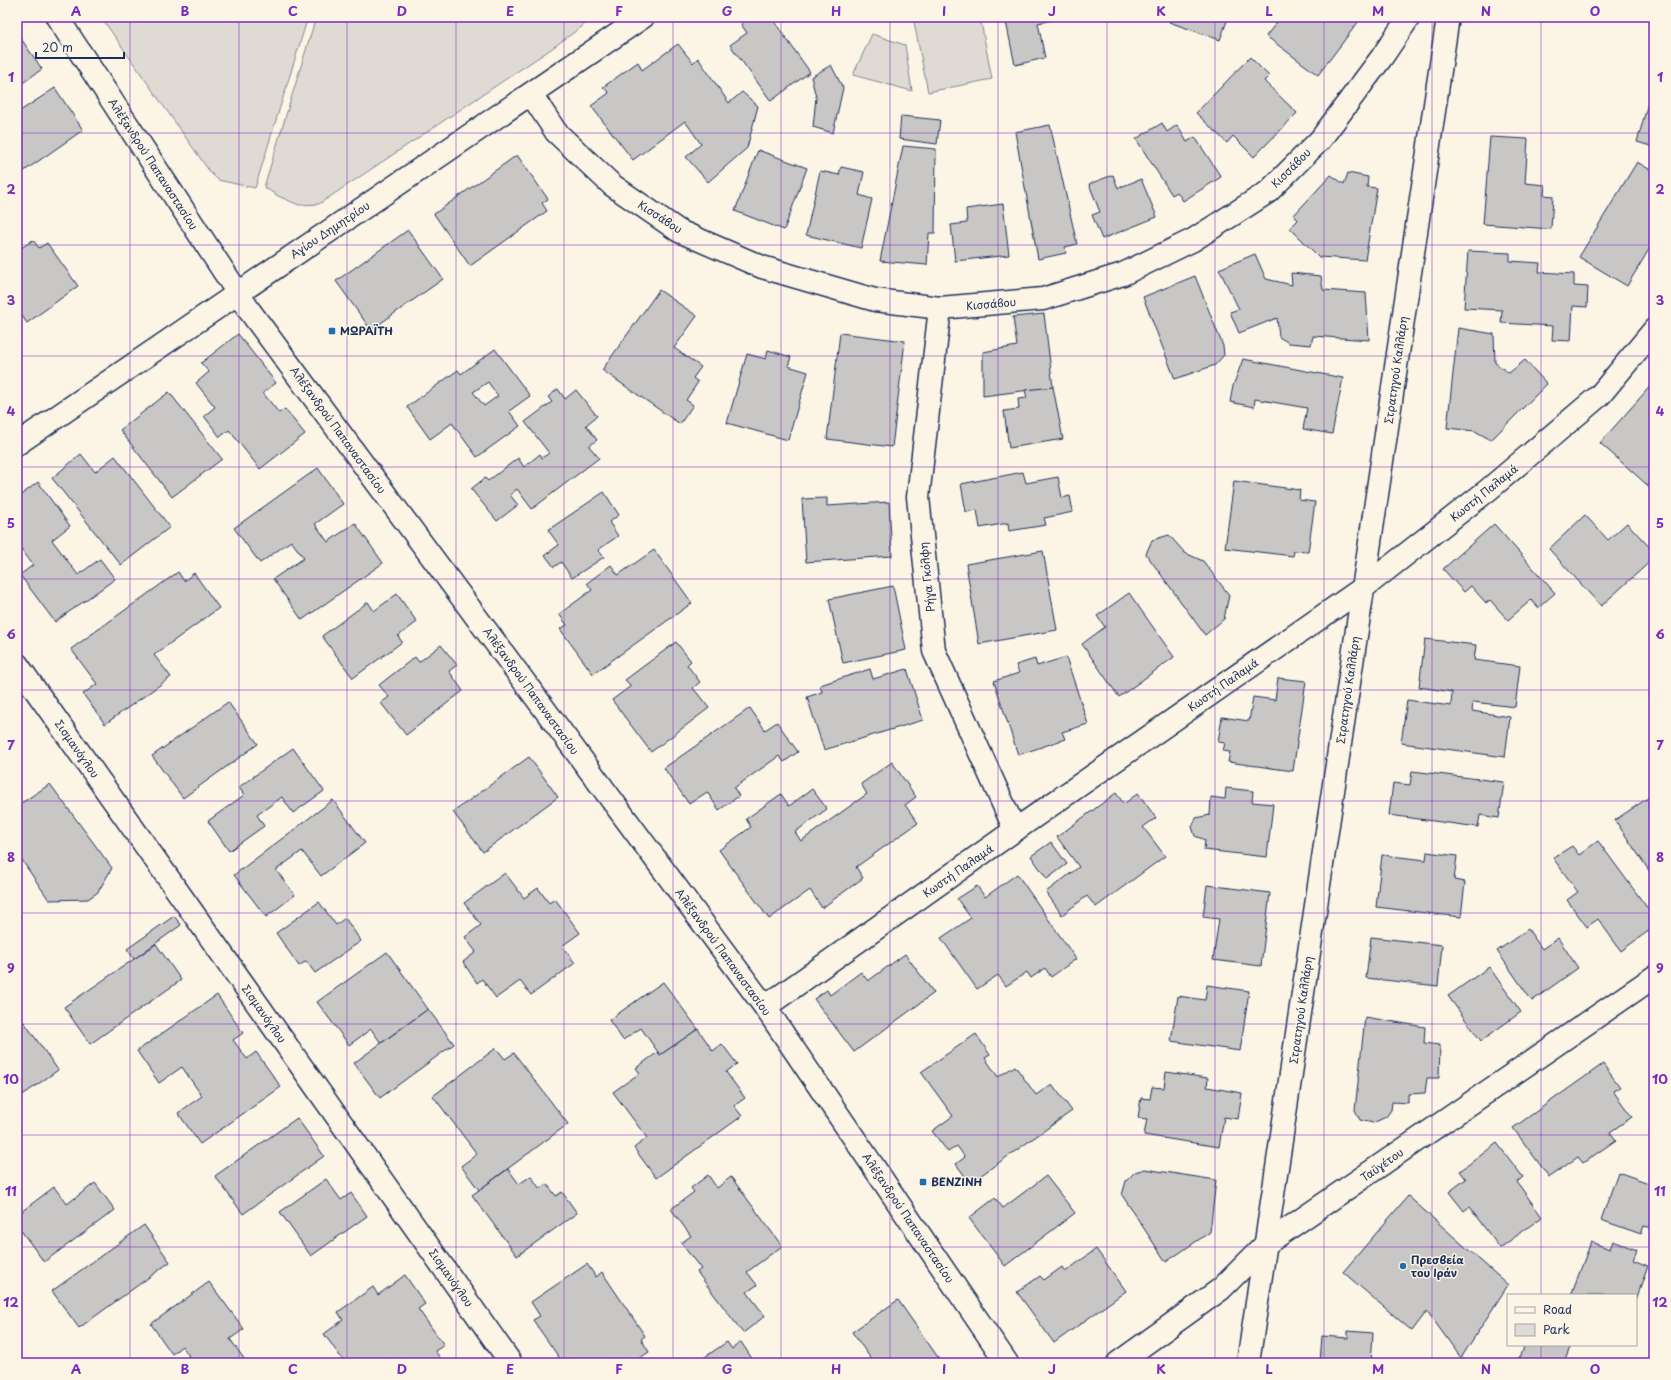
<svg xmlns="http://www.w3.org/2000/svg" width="1671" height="1380" font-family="'Playpen Sans',sans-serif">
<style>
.green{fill:#dfdbd4;stroke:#7d8599}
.building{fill:#c8c7c6;stroke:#1b2f5e;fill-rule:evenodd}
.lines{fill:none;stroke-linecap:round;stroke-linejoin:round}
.minor-casing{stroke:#1b2f5e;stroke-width:25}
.minor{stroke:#fcf5e5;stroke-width:22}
.grid{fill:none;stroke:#7b2cbf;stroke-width:1;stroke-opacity:0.55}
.poi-dot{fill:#1f6fb2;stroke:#fcf5e5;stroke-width:1.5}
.labels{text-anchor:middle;stroke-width:3;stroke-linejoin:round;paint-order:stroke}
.street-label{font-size:11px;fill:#1b2f5e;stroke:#fcf5e5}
.poi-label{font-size:11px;font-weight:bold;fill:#1b2f5e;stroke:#fcf5e5;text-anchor:start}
.neatline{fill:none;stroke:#7b2cbf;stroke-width:1.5}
.grid-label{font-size:13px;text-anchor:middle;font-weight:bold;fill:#7b2cbf}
</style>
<rect width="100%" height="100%" fill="#fcf5e5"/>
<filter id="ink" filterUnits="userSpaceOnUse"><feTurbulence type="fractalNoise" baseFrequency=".025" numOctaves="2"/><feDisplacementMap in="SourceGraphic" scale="8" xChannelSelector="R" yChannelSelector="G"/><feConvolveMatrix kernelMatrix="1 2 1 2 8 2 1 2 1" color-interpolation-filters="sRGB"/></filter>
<g filter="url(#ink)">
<g class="green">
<path d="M101 17H308L255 188 218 180 210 172Z"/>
<path d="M316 17H595L551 49 319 204 299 205 278 196 264 187Z"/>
<path d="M913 17H980L992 79 928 92Z"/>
<path d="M872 34 905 45 912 91 853 75Z"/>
</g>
<g class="building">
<path d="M751 17H771L810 72 771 101 730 45 747 33 741 24Z"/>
<path d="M1005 17H1062V18L1038 23 1045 58 1015 65Z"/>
<path d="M1171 17H1236L1235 20 1228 18 1220 40 1169 22Z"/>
<path d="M1281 17H1362L1318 75 1266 36Z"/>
<path d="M17 33 42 69 17 87Z"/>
<path d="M678 44 693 63 698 58 729 103 742 92 758 106 747 148 708 182 686 157 701 144 685 121 633 160 591 106 609 93 603 87 638 62 642 70Z"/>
<path d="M1250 57 1269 76 1264 81 1297 113 1254 157 1233 136 1227 143 1196 113Z"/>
<path d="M831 65 843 88 833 133 813 127 816 97 811 77Z"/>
<path d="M1654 82V147L1637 142Z"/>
<path d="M55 88 83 130 17 176V113Z"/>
<path d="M901 116 940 120 937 144 899 139Z"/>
<path d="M1162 123 1167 132 1177 125 1187 142 1195 137 1221 177 1183 201 1177 192 1172 195 1136 139Z"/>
<path d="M1050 125 1077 244 1065 247 1066 253 1038 259 1015 132Z"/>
<path d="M1490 137 1528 139 1525 183 1545 185 1544 195 1553 196 1551 229 1483 224Z"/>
<path d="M903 146 936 149 935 233H929L927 265 880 261Z"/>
<path d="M758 150 807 168 784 230 735 211Z"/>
<path d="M517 155 548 199 542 203 547 211 470 266 434 214Z"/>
<path d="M1637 162 1654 172V241L1627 286 1579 257Z"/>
<path d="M841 167 864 172 859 195 872 199 861 248 806 235 820 171 839 175Z"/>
<path d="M1348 173 1368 177 1367 187 1377 188 1365 260 1319 257 1290 228 1298 220 1294 215 1331 175 1344 184Z"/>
<path d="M1113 175 1118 188 1141 179 1157 217 1102 239 1092 215 1100 212 1089 184Z"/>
<path d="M1003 204 1009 255 955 261 951 225 967 223 966 209Z"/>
<path d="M408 230 443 279 371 330 336 281Z"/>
<path d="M33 240 39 248 47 243 78 286 27 323 17 309V251Z"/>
<path d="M1468 251 1510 253V261L1540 263 1539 272 1574 274V286L1588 287 1587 307 1573 306 1571 341 1552 340 1553 326 1501 323 1502 310 1464 308Z"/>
<path d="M1255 254 1266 279 1292 285 1291 273 1321 276 1323 290 1366 293 1369 340 1313 336 1311 345 1289 343 1279 337 1277 318 1239 333 1230 312 1239 309 1219 269Z"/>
<path d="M1195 276 1223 346 1224 355 1215 365 1175 379 1143 297Z"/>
<path d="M659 290 697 316 674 348 701 367 693 378 698 382 686 400 693 405 680 424 602 370Z"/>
<path d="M1044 314 1053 387 983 396V352L1017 346 1013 317Z"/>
<path d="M1458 328 1494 334 1495 363 1509 373 1525 360 1547 384 1491 440 1475 431 1447 428Z"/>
<path d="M840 333 905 341 892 447 827 439Z"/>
<path d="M238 334 276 383 263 393 279 413 285 409 305 434 260 469 229 430 220 437 204 416 215 407 196 383 209 372 201 363Z"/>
<path d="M495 349 530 396 509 411 520 426 477 457 452 423 430 439 407 407 458 370 461 374ZM488 382 498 396 484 406 473 392Z"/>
<path d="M768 350 791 357 788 366 808 372 788 440 727 423 747 354 766 359Z"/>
<path d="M1243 359 1343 378 1332 434 1303 429 1307 408 1255 399 1254 407 1230 402 1233 386Z"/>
<path d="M1654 382V491L1600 443Z"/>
<path d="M1053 387 1063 439 1009 448 1004 411 1019 409 1018 399 1027 398 1025 390Z"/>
<path d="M558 389 565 399 576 390 597 416 586 425 597 440 589 446 599 458 532 509 517 489 510 495 518 505 497 521 471 489 485 478 488 481 518 458 524 467 540 454 542 458 549 453 525 422 552 402 548 397Z"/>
<path d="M169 392 222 459 172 497 120 430Z"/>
<path d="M81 454 95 472 115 456 170 527 121 565 52 478Z"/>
<path d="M318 468 343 504 315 524 328 542 355 523 383 563 302 620 273 579 304 558 291 541 260 563 234 528Z"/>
<path d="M1023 472 1026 483 1058 477 1062 498 1070 496 1073 512 1044 518 1046 525 1009 531 1008 523 980 528 977 510 966 512 961 484Z"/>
<path d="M1234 481 1300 490 1299 500 1315 502 1308 552 1294 551 1293 556 1225 548Z"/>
<path d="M38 482 70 526 52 540 78 575 100 559 115 579 55 622 20 575 33 565 17 543V498Z"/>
<path d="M604 492 619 515 609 522 618 536 598 550 604 557 572 578 561 562 554 567 545 555 559 545 548 530Z"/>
<path d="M827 498V506L889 502 892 556 806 562 802 499Z"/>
<path d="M1585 515 1608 540 1627 523 1654 552V558L1601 606 1549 549Z"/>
<path d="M1494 524 1555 593 1538 608 1531 600 1508 620 1490 600 1486 603 1471 586 1464 592 1443 569Z"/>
<path d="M1169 535 1185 553 1203 561 1229 595 1224 619 1205 635 1146 554 1152 540Z"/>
<path d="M654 550 692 603 593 674 560 629 567 625 559 614 592 590 587 583 611 565 618 575Z"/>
<path d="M1043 551 1057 630 979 644 966 564Z"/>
<path d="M178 572 184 581 194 573 219 608 154 655 171 677 105 724 83 694 97 684 71 649Z"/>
<path d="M893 586 906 650 843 663 829 599Z"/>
<path d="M1129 593 1174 657 1119 697 1082 644 1105 627 1097 616Z"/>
<path d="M397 594 417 622 398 636 402 642 353 678 322 636 368 602 374 611Z"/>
<path d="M1425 639 1476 645 1474 660 1520 666 1515 707 1473 702 1472 711 1510 717 1505 757 1401 743 1407 700 1451 706 1452 692 1419 687Z"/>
<path d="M676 642 691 661 687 665 700 682 693 688 709 708 651 752 612 700 631 686 625 680Z"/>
<path d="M441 645 457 665 449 671 463 691 406 735 381 703 389 697 379 685 415 657 419 662Z"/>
<path d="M1066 657 1088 724 1062 732 1065 739 1018 755 994 681 1019 673 1016 665 1035 659 1037 666Z"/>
<path d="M870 669 873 679 907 669 923 720 824 750 807 697 822 692 820 685Z"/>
<path d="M1278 678 1306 681 1293 771 1228 762 1230 752 1223 751 1225 743 1218 742 1222 717 1249 721 1253 697 1275 700Z"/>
<path d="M228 702 258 744 183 798 152 756Z"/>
<path d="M750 708 765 730 777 722 798 752 784 762 779 756 734 788 739 796 719 810 707 792 689 804 664 768Z"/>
<path d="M293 748 324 791 293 813 282 797 257 815 264 826 229 851 208 821 244 795 239 787Z"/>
<path d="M529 757 558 797 483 852 453 812Z"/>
<path d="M892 762 916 797 905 805 918 823 856 867 863 878 822 908 810 890 769 919 719 850 751 827 746 819 781 794 789 806 812 789 827 809 795 832 801 841 867 794 861 784Z"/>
<path d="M1412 771 1504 782 1499 818 1480 815 1478 827 1389 815 1393 783 1410 785Z"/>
<path d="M50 784 112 868 98 892 88 899 49 900 17 853V806Z"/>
<path d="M1226 788 1253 791 1252 802 1273 804 1267 857 1204 850 1205 840 1195 836 1192 827 1196 818 1210 815 1211 797 1225 799Z"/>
<path d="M1116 793 1124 804 1138 793 1156 818 1143 827 1165 856 1096 907 1087 896 1062 915 1046 892 1079 867 1057 837Z"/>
<path d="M1654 794V878L1615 820Z"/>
<path d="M333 800 365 843 321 876 302 851 276 870 295 895 266 917 234 875Z"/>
<path d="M1598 841 1654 917V927L1621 951 1598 919 1587 927 1567 900 1578 892 1553 858 1572 846 1579 855Z"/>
<path d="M1051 842 1067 864 1047 879 1031 856Z"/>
<path d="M1427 852 1457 856 1454 880 1465 882 1461 917 1376 907 1382 855 1426 860Z"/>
<path d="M505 873 524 898 538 888 549 903 555 899 580 933 562 946 575 963 531 995 520 981 496 998 482 979 477 983 463 962 476 952 465 937 481 925 464 903Z"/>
<path d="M1017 874 1076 959 1051 977 1045 968 1031 978 1027 972 1006 986 998 975 977 989 941 938 971 918 957 899 977 886 985 897Z"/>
<path d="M1207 885 1270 893 1261 966 1213 960 1219 919 1203 917Z"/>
<path d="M319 902 336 925 345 918 361 941 315 973 306 961 299 966 276 933Z"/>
<path d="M174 916 181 925 134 959 127 949Z"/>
<path d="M1528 929 1542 949 1558 938 1578 968 1532 1001 1497 951Z"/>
<path d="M1371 937 1442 945 1438 986 1366 978Z"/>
<path d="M156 944 181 980 90 1044 64 1007Z"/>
<path d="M387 952 428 1009 381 1043 371 1029 349 1045 317 1002Z"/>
<path d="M905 954 934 993 854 1052 814 999 827 990 830 995 861 972 868 981Z"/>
<path d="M1489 967 1521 1012 1481 1041 1448 996Z"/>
<path d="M663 982 698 1029 660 1055 641 1028 623 1040 609 1020Z"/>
<path d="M1207 985 1249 991 1240 1051 1171 1041 1178 996 1205 1000Z"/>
<path d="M217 995 243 1033 233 1040 247 1059 256 1052 281 1087 200 1144 178 1113 202 1096 182 1067 159 1083 137 1051Z"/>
<path d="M428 1009 454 1044 380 1098 354 1063Z"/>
<path d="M1365 1017 1425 1027 1424 1043 1440 1045 1439 1078H1427L1425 1093 1408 1094V1103L1392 1102 1391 1110 1386 1117 1373 1123 1360 1120 1355 1110Z"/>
<path d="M24 1022 58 1070 17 1099V1027Z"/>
<path d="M698 1029 713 1051 722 1044 737 1064 726 1072 745 1098 734 1106 742 1116 656 1178 634 1148 647 1138 613 1092 640 1073 636 1068 658 1052 660 1055Z"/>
<path d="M976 1034 990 1055 985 1058 998 1077 1015 1066 1036 1095 1052 1084 1072 1111 970 1183 956 1164 965 1157 957 1146 948 1152 932 1131 953 1116 921 1072Z"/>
<path d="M496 1048 505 1059 514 1053 568 1124 479 1190 461 1166 477 1154 433 1096Z"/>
<path d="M1603 1064 1620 1087 1613 1091 1632 1117 1610 1132 1616 1140 1583 1163 1578 1157 1549 1177 1513 1128Z"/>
<path d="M1166 1072 1208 1078 1207 1087 1242 1093 1238 1119 1224 1117 1219 1147 1144 1135 1147 1119 1138 1118 1141 1098 1150 1099 1152 1087 1164 1088Z"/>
<path d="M297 1118 324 1156 243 1214 215 1176Z"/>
<path d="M1497 1143 1523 1177 1517 1182 1542 1217 1500 1248 1469 1207 1464 1211 1449 1192 1466 1179 1460 1171Z"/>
<path d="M508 1169 519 1184 531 1176 540 1189 547 1184 556 1196 562 1192 577 1213 517 1256 472 1195Z"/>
<path d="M1145 1169 1216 1180 1210 1232 1166 1262 1122 1195 1126 1181 1135 1172Z"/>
<path d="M1618 1172 1654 1185V1229L1644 1226 1641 1234 1601 1220Z"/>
<path d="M708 1175 717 1188 731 1177 782 1246 747 1272 757 1285 747 1292 765 1316 743 1333 697 1272 701 1269 681 1243 691 1236 671 1209 694 1192 691 1188Z"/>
<path d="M1046 1176 1075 1213 1005 1266 969 1218 995 1198 1003 1208Z"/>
<path d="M326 1179 341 1200 351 1193 367 1216 311 1256 280 1212Z"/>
<path d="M95 1183 115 1210 44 1262 17 1225V1215L54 1187 67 1204Z"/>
<path d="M1408 1196 1508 1285 1461 1358 1427 1311 1412 1331 1343 1272Z"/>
<path d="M144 1225 170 1262 79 1328 52 1291Z"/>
<path d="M1613 1241 1637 1250 1633 1260 1648 1266 1636 1300V1295H1571L1591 1242 1610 1249Z"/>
<path d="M1096 1249 1126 1291 1054 1343 1017 1292 1040 1276 1044 1280 1062 1267 1065 1272Z"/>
<path d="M587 1264 596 1277 602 1272 645 1336 641 1339 649 1352 632 1363H563L533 1320 540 1316 531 1302Z"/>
<path d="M405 1275 425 1304 418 1309 444 1345 435 1351 444 1363H345L324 1334 343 1320 338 1312 373 1287 378 1295Z"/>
<path d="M209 1282 244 1329 230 1339 247 1363H181L189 1356 182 1346 172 1354 151 1324Z"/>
<path d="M898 1300 942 1363H874L852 1332Z"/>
<path d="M1348 1331 1373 1333 1371 1363H1320L1322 1336 1348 1338Z"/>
<path d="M727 1342 732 1349 741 1342 755 1363H696Z"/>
<path d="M1524 1345H1536L1544 1348 1545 1345H1571L1564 1363H1517Z"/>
</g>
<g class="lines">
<defs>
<g id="minor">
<path d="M57 17 249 310 765 1007 1007 1363"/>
<path d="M531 94 556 132 612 185 679 231 762 267 875 300 940 308 1043 299 1123 274 1193 240 1268 192 1320 140 1382 57 1409 17"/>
<path d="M940 308 918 497 934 651 1015 830"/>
<path d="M17 444 643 17"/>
<path d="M17 664 511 1363"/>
<path d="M765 1007 1015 830 1363 588 1488 490 1600 395 1654 330"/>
<path d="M1118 1363 1221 1289 1266 1244 1654 977"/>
<path d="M1248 1363 1448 17"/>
</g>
</defs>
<use href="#minor" class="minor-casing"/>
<use href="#minor" class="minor"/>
</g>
</g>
<path class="grid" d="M130 17V1363M239 17V1363M347 17V1363M456 17V1363M564 17V1363M673 17V1363M781 17V1363M890 17V1363M998 17V1363M1107 17V1363M1215 17V1363M1324 17V1363M1432 17V1363M1541 17V1295M17 133H1654M17 245H1654M17 356H1654M17 467H1654M17 579H1654M17 690H1654M17 801H1654M17 913H1654M17 1024H1654M17 1135H1654M17 1247H1654M1541 1345V1363"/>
<g class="poi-dot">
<rect x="328" y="327" width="8" height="8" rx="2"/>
<rect x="919" y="1178" width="8" height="8" rx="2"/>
<circle cx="1403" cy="1266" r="4"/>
</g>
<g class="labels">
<g class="street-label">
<text transform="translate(153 164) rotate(57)" y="4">Αλέξανδρού Παπαναστασίου</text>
<text transform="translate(1291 168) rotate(-45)" y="4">Κισσάβου</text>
<text transform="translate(660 217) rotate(33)" y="4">Κισσάβου</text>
<text transform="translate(330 230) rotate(-34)" y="4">Αγίου Δημητρίου</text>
<text transform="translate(991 304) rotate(-5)" y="4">Κισσάβου</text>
<text transform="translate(1396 370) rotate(-82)" y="4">Στρατηγού Καλλάρη</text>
<text transform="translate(338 430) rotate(54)" y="4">Αλέξανδρού Παπαναστασίου</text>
<text transform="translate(1484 493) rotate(-39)" y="4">Κωστή Παλαμά</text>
<text transform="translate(927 577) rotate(-96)" y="4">Ρήγα Γκόλφη</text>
<text transform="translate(1223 685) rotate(-35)" y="4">Κωστή Παλαμά</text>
<text transform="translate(1348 690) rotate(-82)" y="4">Στρατηγού Καλλάρη</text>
<text transform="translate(531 691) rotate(54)" y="4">Αλέξανδρού Παπαναστασίου</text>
<text transform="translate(77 749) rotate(55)" y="4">Σισμανόγλου</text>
<text transform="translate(958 871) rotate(-35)" y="4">Κωστή Παλαμά</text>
<text transform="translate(723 952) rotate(54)" y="4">Αλέξανδρού Παπαναστασίου</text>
<text transform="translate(1301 1010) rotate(-82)" y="4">Στρατηγού Καλλάρη</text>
<text transform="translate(264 1014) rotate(55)" y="4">Σισμανόγλου</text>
<text transform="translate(1382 1165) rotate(-35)" y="4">Ταϋγέτου</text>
<text transform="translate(908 1218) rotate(56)" y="4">Αλέξανδρού Παπαναστασίου</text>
<text transform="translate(451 1278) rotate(55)" y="4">Σισμανόγλου</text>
</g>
<g class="poi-label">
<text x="340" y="335">ΜΩΡΑΪΤΗ</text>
<text x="931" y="1186">ΒΕΝΖΙΝΗ</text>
<text x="1411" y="1264">Πρεσβεία<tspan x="1411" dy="13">του Ιράν</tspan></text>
</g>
</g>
<rect width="1671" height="1380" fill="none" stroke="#fcf5e5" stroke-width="44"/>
<rect x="1507" y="1294" width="130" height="52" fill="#fcf5e5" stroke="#a2a6af"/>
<rect x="1515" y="1307" width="20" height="6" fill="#fcf5e5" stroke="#a2a6af"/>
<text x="1543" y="1314" font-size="12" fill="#1b2f5e">Road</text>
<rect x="1515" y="1324" width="20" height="12" fill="#dfdbd4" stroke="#a2a6af"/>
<text x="1543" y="1334" font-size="12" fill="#1b2f5e">Park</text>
<path d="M36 52v6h88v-6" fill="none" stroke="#1b2f5e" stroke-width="2"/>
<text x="42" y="52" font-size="12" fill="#1b2f5e" stroke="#fcf5e5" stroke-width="3" paint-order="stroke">20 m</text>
<rect x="22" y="22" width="1627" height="1336" class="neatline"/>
<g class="grid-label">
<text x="76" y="16">A</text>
<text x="185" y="16">B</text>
<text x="293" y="16">C</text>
<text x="402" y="16">D</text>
<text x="510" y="16">E</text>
<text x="619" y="16">F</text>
<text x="727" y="16">G</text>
<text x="836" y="16">H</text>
<text x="944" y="16">I</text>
<text x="1052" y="16">J</text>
<text x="1161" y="16">K</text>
<text x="1269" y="16">L</text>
<text x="1378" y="16">M</text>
<text x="1486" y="16">N</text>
<text x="1595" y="16">O</text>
<text x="11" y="82">1</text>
<text x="1660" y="82">1</text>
<text x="11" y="194">2</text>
<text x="1660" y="194">2</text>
<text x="11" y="305">3</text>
<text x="1660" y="305">3</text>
<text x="11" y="416">4</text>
<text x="1660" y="416">4</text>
<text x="11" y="528">5</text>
<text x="1660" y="528">5</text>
<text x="11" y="639">6</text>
<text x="1660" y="639">6</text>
<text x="11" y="750">7</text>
<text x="1660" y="750">7</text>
<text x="11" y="862">8</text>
<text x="1660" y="862">8</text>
<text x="11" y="973">9</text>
<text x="1660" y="973">9</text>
<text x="11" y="1084">10</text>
<text x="1660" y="1084">10</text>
<text x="11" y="1196">11</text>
<text x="1660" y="1196">11</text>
<text x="11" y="1307">12</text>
<text x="1660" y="1307">12</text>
<text x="76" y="1374">A</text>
<text x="185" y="1374">B</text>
<text x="293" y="1374">C</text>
<text x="402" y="1374">D</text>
<text x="510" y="1374">E</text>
<text x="619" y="1374">F</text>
<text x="727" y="1374">G</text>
<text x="836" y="1374">H</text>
<text x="944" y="1374">I</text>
<text x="1052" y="1374">J</text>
<text x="1161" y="1374">K</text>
<text x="1269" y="1374">L</text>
<text x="1378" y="1374">M</text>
<text x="1486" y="1374">N</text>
<text x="1595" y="1374">O</text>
</g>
</svg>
